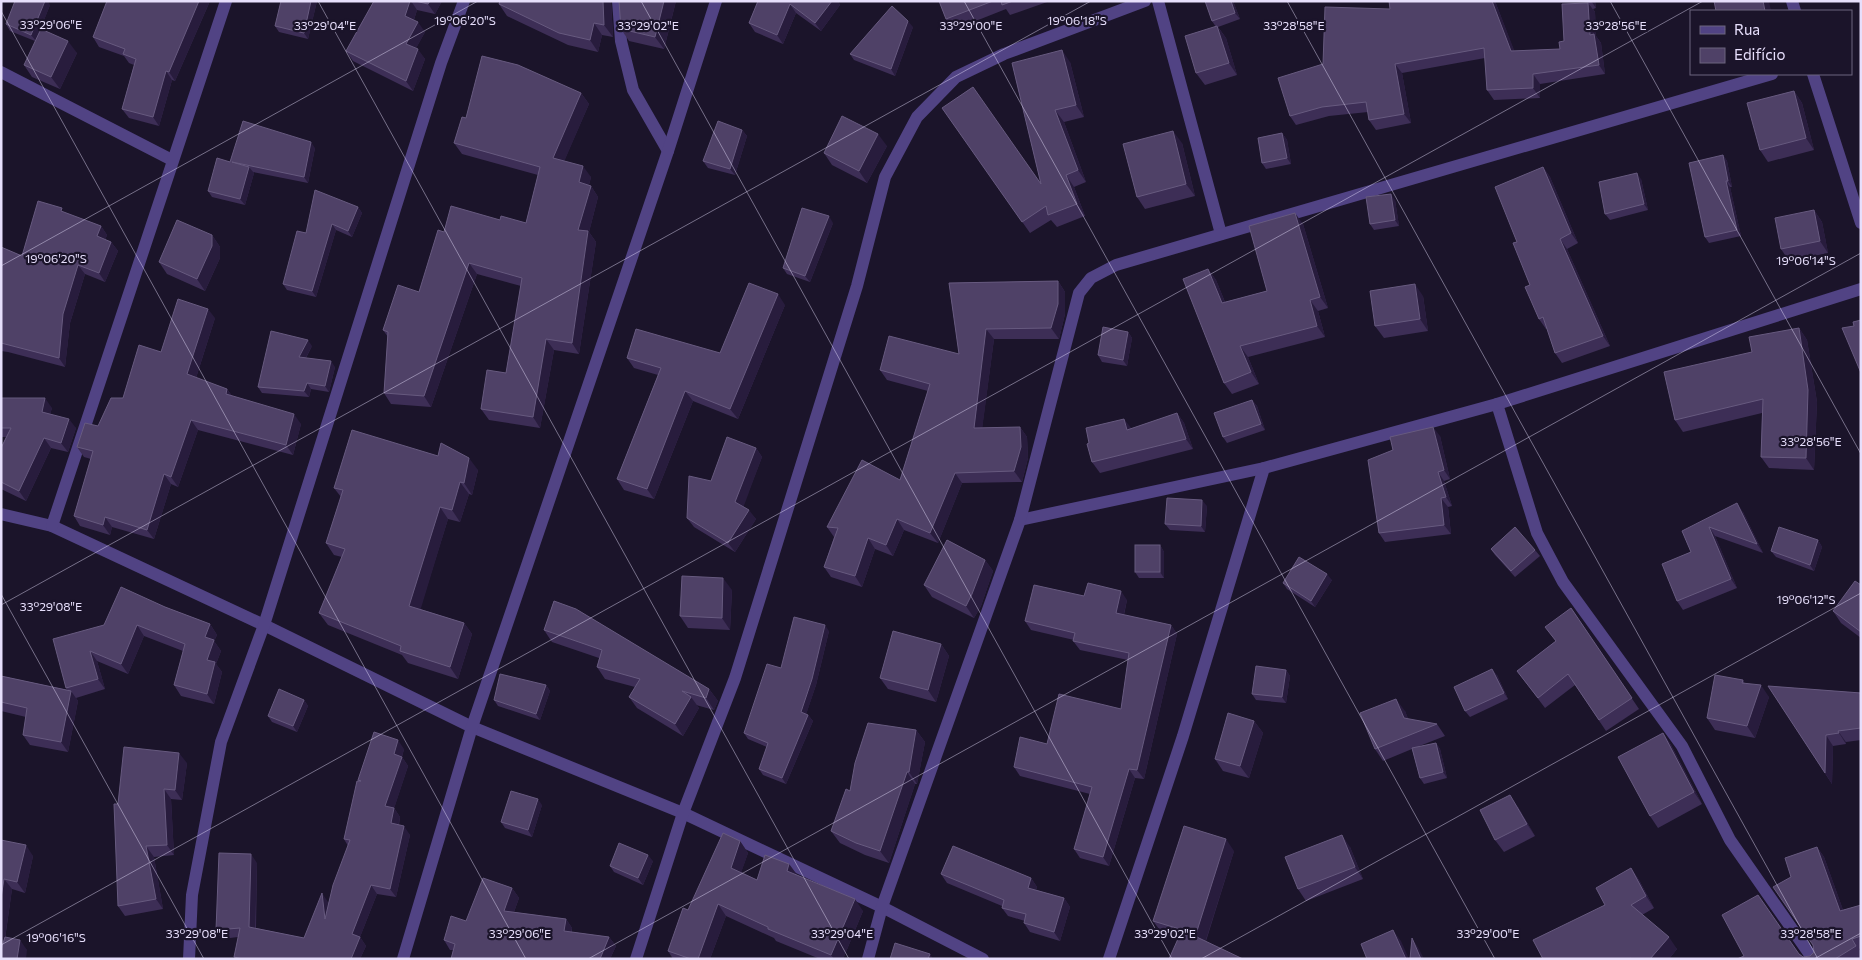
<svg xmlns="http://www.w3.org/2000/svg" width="1862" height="960" font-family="Commissioner,sans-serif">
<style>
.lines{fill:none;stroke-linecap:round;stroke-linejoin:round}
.minor{stroke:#514384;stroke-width:12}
.wall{fill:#3d2e56}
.shaded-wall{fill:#281c3d}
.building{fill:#4f4167;stroke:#675a7f}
.ticks{fill:none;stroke:#e7dffc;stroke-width:1;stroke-opacity:0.45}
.ticks-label{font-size:12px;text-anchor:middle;fill:#e7dffc;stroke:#1b142a;stroke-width:4.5;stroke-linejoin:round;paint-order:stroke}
</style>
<rect width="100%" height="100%" fill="#1b142a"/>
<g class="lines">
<g class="minor">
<path d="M618 1 621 41 633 90 668 151"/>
<path d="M1158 1 1221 234"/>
<path d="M1792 1 1795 11"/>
<path d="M1 72 172 160"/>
<path d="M1813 74 1861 223"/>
<path d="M1497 404 1537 533 1563 582 1682 746 1730 840 1813 959"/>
<path d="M1 514 52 526 264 625 472 727 683 813 882 907 983 959"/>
<path d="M1020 520 1264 468 1497 404 1861 289"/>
<path d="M52 526 226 1"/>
<path d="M189 959 192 895 221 742 264 625 441 63 464 1"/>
<path d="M403 959 472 727 668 151 716 1"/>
<path d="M636 959 683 813 735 678 857 286 885 177 917 117 956 77 1004 54 1145 1"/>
<path d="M868 959 882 907 1020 520 1079 293 1091 278 1116 265 1772 74"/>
<path d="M1109 959 1183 736 1264 468"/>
</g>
</g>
<g class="wall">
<path d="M107 1H210L175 81 172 80 159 126 129 118 122 109 134 65 129 63 124 56 99 47 93 37Z"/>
<path d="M281 1H317L308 39 279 32 275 26Z"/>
<path d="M374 1H442L435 14 417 10 414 20 425 32 416 48 425 59 413 91 353 61 346 51Z"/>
<path d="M500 1H611L613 37 602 35 598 52 568 45 507 16 499 4Z"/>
<path d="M676 1 664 49 629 41 621 29Z"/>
<path d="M758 1H838L840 5 821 31 796 13 783 44 755 32 749 23Z"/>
<path d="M939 1H1050L1010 15 1006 9 953 30 946 19Z"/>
<path d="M1233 1 1240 19 1218 27 1226 38 1237 75 1205 85 1196 73 1216 27 1212 21Z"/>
<path d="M1389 1H1495L1514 51 1560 49 1564 41 1588 3 1587 1H1595L1596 8 1593 9 1595 12 1596 36 1601 43 1605 74 1540 84V98L1494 100 1487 90 1485 58 1402 73 1411 123 1376 130 1369 120 1368 112 1329 116 1296 125 1290 116 1323 64 1390 9Z"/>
<path d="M50 5 37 37 77 53 60 89 32 77 24 65 35 41 10 31 6 24Z"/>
<path d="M913 27 895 76 854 60 850 54Z"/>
<path d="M1070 62 1084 117 1064 122 1086 182 1074 187 1085 216 1057 227 1051 220 1030 233 942 108 1041 184 1012 63Z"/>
<path d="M1794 91 1802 103 1814 150 1768 162 1760 150Z"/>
<path d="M581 93 589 104 564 161 591 177 589 185 591 186 598 197 589 232 596 242 579 354 554 350 540 428 489 420 481 409 506 373 521 286 477 274 431 407 391 404 384 393 388 337 383 330 419 292 444 232 500 220 526 223 538 175 462 154 454 143 466 118Z"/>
<path d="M742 130 747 136 735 175 708 168 703 161Z"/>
<path d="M1282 133 1287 140 1291 164 1266 169 1262 163Z"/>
<path d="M1182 143 1195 196 1145 209 1137 197Z"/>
<path d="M887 146 867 183 832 165 824 153Z"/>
<path d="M315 148 308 183 253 172 254 173 245 205 212 197 208 191 230 162Z"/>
<path d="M1723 155 1727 161 1732 187H1730L1741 236 1709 243 1705 237Z"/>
<path d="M1543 167 1550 177 1578 243 1567 249 1610 346 1562 363 1555 353 1547 329H1546L1539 319 1530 285 1517 242Z"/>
<path d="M1641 179 1648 210 1610 220 1605 214Z"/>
<path d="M1395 200 1399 226 1374 230 1370 224Z"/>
<path d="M358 207 362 213 352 237 336 230 316 297 287 290 283 284 306 233Z"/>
<path d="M1814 210 1822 222 1828 253 1789 261 1781 249Z"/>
<path d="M65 213 101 226 107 235 105 240 111 242 118 251 105 282 85 274 70 323 65 367 8 352 1 351V247L22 256Z"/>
<path d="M833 223 810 282 787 274 783 268Z"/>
<path d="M1303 224 1328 308 1318 311 1325 337 1248 357 1259 384 1232 394 1224 383 1208 269 1216 280 1225 302 1267 291Z"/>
<path d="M212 235 220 247V258L205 291 167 274 159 262Z"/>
<path d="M1058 281 1065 292V314L1059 339H994L982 428 1020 427 1027 437 1028 458 1022 482 962 483 938 543 904 530 893 556 875 549 862 587 831 577 824 567 834 537 827 527 900 480 928 391 887 380 880 370 959 354 949 283Z"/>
<path d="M1423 296 1428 331 1384 338 1375 326Z"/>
<path d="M785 305 738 419 693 401 654 499 624 490 617 479 658 375 634 368 627 358 720 353Z"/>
<path d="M215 318 196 378 227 389 232 396 301 424 293 455 198 430 178 487 171 484 154 539 112 527 110 535 80 526 74 516 91 459 84 457 77 447 98 426 123 398 161 352Z"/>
<path d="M1799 328 1807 340 1817 402 1814 470 1769 468 1761 457 1762 413 1683 432 1675 420 1752 352Z"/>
<path d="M1128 332 1132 338 1127 366 1102 362 1098 355Z"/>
<path d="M312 346 306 358 335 367 329 392 311 389 309 397 262 393 258 387Z"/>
<path d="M1 398 52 408 50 414 76 428 68 452 51 448 26 501 1 489V448L6 437H1Z"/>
<path d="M1252 400 1257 406 1265 430 1227 443 1223 437Z"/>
<path d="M1177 413 1184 423 1193 449 1100 473 1092 462 1131 429Z"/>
<path d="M1440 436 1450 479 1444 481 1452 506 1448 507 1451 534 1385 542 1379 533Z"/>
<path d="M756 448 762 457 743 506 756 519 735 552 694 527 687 518 711 481Z"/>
<path d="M438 456 478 470 472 495 469 494 460 522 448 519 420 609 464 623 472 634 458 679 408 663 402 655 328 625 319 613 342 557 334 555 326 543 341 497 334 488Z"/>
<path d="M1207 506 1205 532 1170 530 1165 524Z"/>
<path d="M1743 512 1763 553 1715 536 1737 588 1683 610 1677 601 1691 552 1682 531Z"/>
<path d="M1818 540 1822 547 1814 571 1776 557 1771 551Z"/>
<path d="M1160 545 1164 552V578H1139L1135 572Z"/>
<path d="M1491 549 1535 550 1540 556 1515 577 1495 555Z"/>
<path d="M985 560 993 571 981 606 974 618 932 597 924 585Z"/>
<path d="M1332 580 1315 607 1287 589 1283 583Z"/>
<path d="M1861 585V638L1841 623 1833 611Z"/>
<path d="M732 590 730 630 688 628 680 616Z"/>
<path d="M1084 596 1127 600 1124 615 1171 625 1177 634 1144 779 1135 778 1109 866 1080 858 1074 849 1090 794 1020 776 1014 767 1047 744 1121 709 1128 660 1080 650 1073 641 1074 640 1031 630 1025 621Z"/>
<path d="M554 601 709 689 718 701 714 710 696 705 699 708 683 736 637 708 629 697 635 687 605 679 597 667 599 658 552 642 544 630Z"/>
<path d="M165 607 210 624 217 635 214 641 221 651 216 664 222 672 214 704 181 696 174 685 183 651 144 636 128 674 97 661 105 689 76 698 78 701 68 752 30 745 23 735 26 717 1 711V676L68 690 66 688 104 625Z"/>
<path d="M1571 608 1639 709 1606 731 1575 685 1545 708 1517 671 1556 641Z"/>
<path d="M829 631 816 685 806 714 808 715 813 721 786 784 763 775 759 769 767 747 748 739 744 733 781 668Z"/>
<path d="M941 644 949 656 936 702 888 689 880 678Z"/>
<path d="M1286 670 1290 676 1286 703 1256 700 1252 694Z"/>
<path d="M1497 675 1508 699 1470 717 1465 711Z"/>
<path d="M1743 680 1745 684 1769 697 1755 738 1715 730 1707 718Z"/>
<path d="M546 685 550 691 540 720 498 706 494 700Z"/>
<path d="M1768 686 1861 693V740L1846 742V744L1833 746 1832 784Z"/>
<path d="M304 700 308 706 297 732 272 722 268 716Z"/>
<path d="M1405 711 1408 719 1437 724 1445 736 1417 747 1436 743 1440 749 1447 778 1424 784 1420 778 1412 749 1383 761 1375 749Z"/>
<path d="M1254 721 1263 733 1249 778 1223 771 1215 759Z"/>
<path d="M916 730 925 742 917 784H915L889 863 865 855 840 843 831 831 850 791Z"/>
<path d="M1663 733 1671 745 1702 804 1658 828 1650 816Z"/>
<path d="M404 749 402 757 408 766 394 808 400 817 399 825 410 835 396 897 377 894 360 937 366 946 360 959H235L234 957 238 937 222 939 216 930 257 863 256 928 304 938 328 902V904L348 846 344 839 359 781 358 780Z"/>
<path d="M187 763 182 800 171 799 174 855 154 857 163 909 125 916 118 906V804Z"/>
<path d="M542 805 532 837 505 828 501 822Z"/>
<path d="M1518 807 1535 836 1504 852 1495 840Z"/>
<path d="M1 840 33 856 25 893 12 889 5 939 27 950 1 959Z"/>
<path d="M740 841 748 853 741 872 757 880 789 864 797 875 863 911 843 959H820L776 941 774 938 726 916 710 959H673L668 951 688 910Z"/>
<path d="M1350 847 1363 879 1306 901 1298 889Z"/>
<path d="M1817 847 1824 857 1843 910 1861 905V948L1859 949 1861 952V957L1858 959H1737L1800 954 1803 957 1810 956 1814 952 1813 945 1791 877Z"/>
<path d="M1234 851 1206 941 1179 938 1162 933 1153 921Z"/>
<path d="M653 861 643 885 614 872 610 866Z"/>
<path d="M1631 868 1639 880 1654 908 1642 915 1677 949 1669 959H1543L1605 905Z"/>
<path d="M941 874 1031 878 1037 887 1036 890 1064 898 1070 907 1060 941 1030 932 1024 923 1025 921 1008 916 1002 908V906L947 883Z"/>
<path d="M512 888 519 898 514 912 566 919 572 928V932L609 937 616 946 610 959H451L453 950H450L444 940 466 921Z"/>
</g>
<g class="shaded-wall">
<path d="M45 1H48L50 5 36 41 31 35Z"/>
<path d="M199 1H210L175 81 169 72Z"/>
<path d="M311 1H317L308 39 304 33Z"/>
<path d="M410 1H411L417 10 412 26 405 16Z"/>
<path d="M430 1H442L435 14 428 4Z"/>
<path d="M603 1H611L613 37 604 25Z"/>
<path d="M664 1H676L664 49 655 37Z"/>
<path d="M832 1H838L840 5 821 31 815 23Z"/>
<path d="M1231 1H1233L1240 19 1235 13Z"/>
<path d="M1492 1H1495L1518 60 1511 51Z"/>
<path d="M1591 1H1595L1596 8Z"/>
<path d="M1763 1H1769L1771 11H1765Z"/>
<path d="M1588 3 1595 12 1596 36 1601 43 1605 74 1599 65 1590 35Z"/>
<path d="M790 4 796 13 783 44 777 35Z"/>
<path d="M908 21 913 27 895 76 891 69Z"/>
<path d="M418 22 425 32 413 54 406 44Z"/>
<path d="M594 23 602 35 598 52 590 40Z"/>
<path d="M1217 26 1226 38 1237 75 1229 63Z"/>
<path d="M68 41 77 53 60 89 51 77Z"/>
<path d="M418 49 425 59 413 91 406 81Z"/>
<path d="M1062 50 1070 62 1084 117 1076 105Z"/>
<path d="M1395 64 1402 73 1411 123 1404 114Z"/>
<path d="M166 71 172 80 159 126 153 117Z"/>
<path d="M1533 74 1540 84V98L1533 88Z"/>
<path d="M1794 91 1802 103 1814 150 1806 138Z"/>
<path d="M581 93 589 104 561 169 553 158Z"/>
<path d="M1055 110 1064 122 1086 182 1078 170Z"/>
<path d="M742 130 747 136 735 175 730 169Z"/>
<path d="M1173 131 1182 143 1195 196 1186 184Z"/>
<path d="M1282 133 1287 140 1291 164 1287 158Z"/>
<path d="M878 134 887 146 867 183 859 171Z"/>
<path d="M311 142 315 148 308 183 304 177Z"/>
<path d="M1723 155 1727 161 1732 187 1728 181Z"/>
<path d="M583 166 591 177 587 193 579 182Z"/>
<path d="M249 167 254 173 245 205 240 199Z"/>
<path d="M1543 167 1550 177 1578 243 1571 233Z"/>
<path d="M1637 173 1641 179 1648 210 1644 204Z"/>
<path d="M1066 175 1074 187 1085 216 1077 204Z"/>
<path d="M1726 181 1730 187 1741 236 1737 230Z"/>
<path d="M591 186 598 197 589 232 596 242 579 354 572 343 578 230Z"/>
<path d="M1391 194 1395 200 1399 226 1395 220Z"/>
<path d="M358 207 362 213 352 237 348 231Z"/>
<path d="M1814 210 1822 222 1828 253 1820 241Z"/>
<path d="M1295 213 1303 224 1328 308 1320 297Z"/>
<path d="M829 216 833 223 810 282 805 276Z"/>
<path d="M332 224 336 230 316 297 312 291Z"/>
<path d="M101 226 107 235 103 245 97 236Z"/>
<path d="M212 235 220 247V258L205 291 197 279Z"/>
<path d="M1560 239 1567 249 1610 346 1603 336Z"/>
<path d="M111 242 118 251 105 282 99 273Z"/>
<path d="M469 263 477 274 431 407 424 396Z"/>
<path d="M78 265 85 274 70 323 65 367 59 358 63 314Z"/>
<path d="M1208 269 1216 280 1230 315 1222 303Z"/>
<path d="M1058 281 1065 292V314L1059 339 1051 328Z"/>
<path d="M1415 284 1423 296 1428 331 1420 319Z"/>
<path d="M778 294 785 305 738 419 730 409Z"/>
<path d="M1310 300 1318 311 1325 337 1317 326Z"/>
<path d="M208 309 215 318 194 384 187 374Z"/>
<path d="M1799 328 1807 340 1817 402 1814 470 1806 458Z"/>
<path d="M986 329 994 339 981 438 974 428Z"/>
<path d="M1128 332 1132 338 1127 366 1123 360Z"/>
<path d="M546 339 554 350 540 428 533 417Z"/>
<path d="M308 340 312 346 303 363 299 357Z"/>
<path d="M1240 346 1248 357 1259 384 1251 372Z"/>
<path d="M331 361 335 367 329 392 325 386Z"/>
<path d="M307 383 311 389 309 397 304 391Z"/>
<path d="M227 389 234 399 226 394Z"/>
<path d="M685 391 693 401 654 499 647 489Z"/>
<path d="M45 398 52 408 48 421 42 412Z"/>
<path d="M1252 400 1257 406 1265 430 1261 424Z"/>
<path d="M1177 413 1184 423 1193 449 1186 439Z"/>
<path d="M294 414 301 424 293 455 286 445Z"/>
<path d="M69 419 76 428 68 452 61 443Z"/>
<path d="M1124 419 1132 429 1127 430Z"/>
<path d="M191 420 198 430 178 487 171 477Z"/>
<path d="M1020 427 1027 437 1028 458 1022 482 1014 471Z"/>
<path d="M1433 427 1440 436 1450 479 1444 470Z"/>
<path d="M44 438 51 448 26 501 19 491Z"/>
<path d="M756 448 762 457 742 511 735 502Z"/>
<path d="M469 458 478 470 472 495 464 483Z"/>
<path d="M1438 472 1444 481 1452 506 1446 497Z"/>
<path d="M955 473 962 483 938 543 930 533Z"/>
<path d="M164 474 171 484 154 539 147 530Z"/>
<path d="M460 482 469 494 460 522 452 510Z"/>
<path d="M1441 498 1448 507 1451 534 1444 525Z"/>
<path d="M1202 500 1207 506 1205 532 1201 526Z"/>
<path d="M1737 503 1743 512 1763 553 1757 544Z"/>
<path d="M440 507 448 519 418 618 409 606Z"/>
<path d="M749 510 756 519 735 552 728 543Z"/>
<path d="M105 517 112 527 110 535 103 525Z"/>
<path d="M897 519 904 530 893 556 886 545Z"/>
<path d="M1709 527 1715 536 1737 588 1731 579Z"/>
<path d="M868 538 875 549 862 587 855 576Z"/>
<path d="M1818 540 1822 547 1814 571 1810 565Z"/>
<path d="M1160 545 1164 552V578L1160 572Z"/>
<path d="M985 560 993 571 981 606 974 618 966 606Z"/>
<path d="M1327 574 1332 580 1315 607 1311 601Z"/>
<path d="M723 578 732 590 730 630 722 618Z"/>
<path d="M1121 591 1127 600 1122 622 1116 613Z"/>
<path d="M464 623 472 634 458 679 450 667Z"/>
<path d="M210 624 217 635 214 641 221 651 216 664 222 672 214 704 207 694V660L205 637Z"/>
<path d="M137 625 144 636 128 674 121 664Z"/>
<path d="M825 625 829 631 816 685 805 718 801 712Z"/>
<path d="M1171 625 1177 634 1144 779 1137 770Z"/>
<path d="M941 644 949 656 936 702 928 690Z"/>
<path d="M90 651 97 661 105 689 98 679Z"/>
<path d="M1492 669 1497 675 1508 699 1504 693Z"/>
<path d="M1286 670 1290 676 1286 703 1282 697Z"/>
<path d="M546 685 550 691 540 720 536 714Z"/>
<path d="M1761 685 1769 697 1755 738 1747 726Z"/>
<path d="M709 689 718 701 714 710 706 698Z"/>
<path d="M71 691 78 701 68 752 61 742Z"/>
<path d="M691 697 699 708 683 736 675 724Z"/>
<path d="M1396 699 1405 711 1413 730 1404 718Z"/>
<path d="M304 700 308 706 297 732 293 726Z"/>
<path d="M808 715 813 721 786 784 782 778Z"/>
<path d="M1254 721 1263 733 1249 778 1240 766Z"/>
<path d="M916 730 925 742 917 784 909 772Z"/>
<path d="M1838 731 1846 742V744L1839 733Z"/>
<path d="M1663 733 1671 745 1702 804 1694 792Z"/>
<path d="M1826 735 1833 746 1832 784 1825 773Z"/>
<path d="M398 740 404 749 402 757 408 766 392 815 385 806 394 754Z"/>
<path d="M1436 743 1440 749 1447 778 1443 772Z"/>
<path d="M179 753 187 763 182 800 175 790Z"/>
<path d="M1129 769 1135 778 1109 866 1103 857Z"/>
<path d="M907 772 915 784 889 863 880 851Z"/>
<path d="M164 789 171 799 174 855 167 845Z"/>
<path d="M1510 795 1518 807 1535 836 1527 824Z"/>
<path d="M538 799 542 805 532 837 528 830Z"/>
<path d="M394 808 400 817 397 832 391 823Z"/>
<path d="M404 826 410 835 396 897 390 889Z"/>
<path d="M1342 835 1350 847 1363 879 1355 867Z"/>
<path d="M1226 839 1234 851 1204 946 1196 934Z"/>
<path d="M740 841 748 853 739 879 731 868Z"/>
<path d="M26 845 33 856 25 893 17 882Z"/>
<path d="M146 846 154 857 163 909 156 899Z"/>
<path d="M1817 847 1824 857 1847 921 1840 911Z"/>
<path d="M251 854 257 863 255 935 249 927Z"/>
<path d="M648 855 653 861 643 885 638 878Z"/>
<path d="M789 864 798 876 787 871Z"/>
<path d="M1631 868 1639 880 1654 908 1646 896Z"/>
<path d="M1031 878 1037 887 1034 896 1028 888Z"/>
<path d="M4 879 12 889 3 952 1 950V898Z"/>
<path d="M371 885 377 894 360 937 366 946 360 959H351L352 934Z"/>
<path d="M512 888 519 898 511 920 504 911Z"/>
<path d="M322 893 328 902 331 928 325 919Z"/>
<path d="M1064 898 1070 907 1060 941 1054 932Z"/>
<path d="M855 899 863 911 843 959H834L831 955Z"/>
<path d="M718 904 726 916 710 959H698Z"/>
<path d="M566 919 572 928 570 940 564 931Z"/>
<path d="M1393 930 1401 941 1409 959H1406Z"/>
<path d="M609 937 616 946 610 959H600Z"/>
<path d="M1669 937 1677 949 1669 959H1650Z"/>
<path d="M1412 938 1419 949 1424 959H1421Z"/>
<path d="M20 940 27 950 26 959H17Z"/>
<path d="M930 954 933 959H928Z"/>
</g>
<g class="building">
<path d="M15 1H45L31 35 6 24Z"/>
<path d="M107 1H199L169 72 166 71 153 117 122 109 136 59 123 54 125 49 93 37Z"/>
<path d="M281 1H311L304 33 275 26Z"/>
<path d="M374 1H410L405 16 418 22 406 44 418 49 406 81 346 51Z"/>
<path d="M415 1H430L428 4Z"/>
<path d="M500 1H603L604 25 594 23 590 40 559 33 499 4Z"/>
<path d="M619 1H664L655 37 621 29Z"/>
<path d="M758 1H832L815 23 790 4 777 35 749 23Z"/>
<path d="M939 1H993L946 19Z"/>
<path d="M1001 1H1013L1002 5Z"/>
<path d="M1205 1H1231L1235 13 1212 21Z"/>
<path d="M1389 1H1492L1511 51 1560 49 1559 42 1564 41 1562 4 1588 3 1590 35 1594 34 1599 65 1533 74V88L1487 90 1484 48 1395 64 1404 114 1369 120 1366 102 1322 107 1290 116 1278 78 1323 64 1325 7 1390 9Z"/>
<path d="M1714 1H1763L1765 11H1716Z"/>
<path d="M892 6 908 21 891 69 850 54Z"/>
<path d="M1217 26 1229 63 1196 73 1185 36Z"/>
<path d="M41 29 68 41 51 77 24 65Z"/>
<path d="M1062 50 1076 105 1055 110 1078 170 1066 175 1077 204 1048 215 1046 206 1022 222 942 108 973 87 1041 184 1012 63Z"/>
<path d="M482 56 518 65 581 93 553 158 583 166 579 182 591 186 578 230 588 231 572 343 546 339 533 417 481 409 487 370 506 373 522 278 469 263 424 396 384 393 388 332 383 330 398 285 419 292 438 230 444 232 451 206 500 220 501 216 526 223 540 167 454 143 462 117 466 118Z"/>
<path d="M1794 91 1806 138 1760 150 1747 103Z"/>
<path d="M842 116 878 134 859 171 824 153Z"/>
<path d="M243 121 311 142 304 177 232 162 249 167 240 199 208 191 217 158 230 162Z"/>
<path d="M718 121 742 130 730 169 703 161Z"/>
<path d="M1173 131 1186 184 1137 197 1123 144Z"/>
<path d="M1282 133 1287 158 1262 163 1258 138Z"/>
<path d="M1723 155 1728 181H1726L1737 230 1705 237 1689 163Z"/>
<path d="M1543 167 1571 233 1560 239 1603 336 1555 353 1543 317 1539 319 1525 287 1530 285 1513 243 1517 242 1495 187Z"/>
<path d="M1637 173 1644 204 1605 214 1599 182Z"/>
<path d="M315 190 358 207 348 231 332 224 312 291 283 284 297 231 306 233Z"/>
<path d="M1391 194 1395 220 1370 224 1366 197Z"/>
<path d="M38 201 62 208 61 211 101 226 97 236 111 242 99 273 78 265 63 314 59 358 1 343V247L22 256Z"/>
<path d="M802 208 829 216 805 276 783 268Z"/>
<path d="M1814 210 1820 241 1781 249 1775 218Z"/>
<path d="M1295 213 1320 297 1310 300 1317 326 1240 346 1251 372 1224 383 1183 279 1208 269 1222 303 1267 291 1249 226Z"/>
<path d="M177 220 212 235V246L197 279 159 262Z"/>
<path d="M1058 281V304L1051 328 986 329 974 428 1020 427 1021 447 1014 471 955 473 930 533 897 519 886 545 868 538 855 576 824 567 838 528 827 527 862 460 900 480 930 384 880 370 889 336 959 354 949 283Z"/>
<path d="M749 283 778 294 730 409 685 391 647 489 617 479 661 368 627 358 636 329 720 353Z"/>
<path d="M1415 284 1420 319 1375 326 1370 291Z"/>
<path d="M178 299 208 309 187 374 227 389 226 394 294 414 286 445 191 420 171 477 164 474 147 530 105 517 103 525 74 516 93 451 77 447 85 423 98 426 111 398H123L139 345 161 352Z"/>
<path d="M1861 320V373L1842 328 1854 326 1853 322Z"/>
<path d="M1103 327 1128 332 1123 360 1098 355Z"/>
<path d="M1799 328 1808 390 1806 458 1761 457 1763 399 1675 420 1664 372 1752 352 1749 337Z"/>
<path d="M271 331 308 340 299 357 331 361 325 386 307 383 304 391 258 387Z"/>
<path d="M1 398H45L42 412 69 419 61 443 44 438 19 491 1 482V448L11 428H1Z"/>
<path d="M1252 400 1261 424 1223 437 1214 413Z"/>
<path d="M1177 413 1186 439 1092 462 1087 444 1089 443 1086 428 1124 419 1127 430Z"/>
<path d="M1433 427 1444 470 1438 472 1446 497 1441 498 1444 525 1379 533 1368 460 1393 450 1390 437Z"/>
<path d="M352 430 438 456 441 443 469 458 464 483 460 482 452 510 440 507 409 606 464 623 450 667 400 651 401 646 319 613 345 549 326 543 343 490 334 488Z"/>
<path d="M727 437 756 448 735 502 749 510 728 543 687 518 689 476 711 481Z"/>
<path d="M1167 498 1202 500 1201 526 1165 524Z"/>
<path d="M1737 503 1757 544 1709 527 1731 579 1677 601 1662 564 1691 552 1682 531Z"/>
<path d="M1515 527 1535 550 1511 571 1491 549Z"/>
<path d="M1779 527 1818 540 1810 565 1771 551Z"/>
<path d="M947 540 985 560 972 594 966 606 924 585Z"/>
<rect x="1135" y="545" width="25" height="27"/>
<path d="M1299 557 1327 574 1311 601 1283 583Z"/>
<path d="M682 576 723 578 722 618 680 616Z"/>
<path d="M1855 581 1861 585V632L1833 611Z"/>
<path d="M1088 583 1121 591 1116 613 1171 625 1137 770 1129 769 1103 857 1074 849 1092 787 1014 767 1020 737 1047 744 1059 694 1121 709 1129 653 1073 641 1075 633 1025 621 1034 585 1084 596Z"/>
<path d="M121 587 165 607 210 624 205 637 214 640 207 660 215 662 207 694 174 685 185 644 137 625 121 664 90 651 98 679 66 688 53 639 104 625Z"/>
<path d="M554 601 576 609 709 689 706 698 682 691 691 697 675 724 629 697 640 679 597 667 602 650 544 630Z"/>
<path d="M1571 608 1632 698 1599 720 1568 674 1538 698 1517 671 1556 641 1545 627Z"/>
<path d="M794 617 825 625 812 679 801 712 808 715 782 778 759 769 768 743 744 733 767 664 781 668Z"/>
<path d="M893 631 941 644 928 690 880 678Z"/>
<path d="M1256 666 1286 670 1282 697 1252 694Z"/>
<path d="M1492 669 1504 693 1465 711 1454 687Z"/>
<path d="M500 674 546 685 536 714 494 700Z"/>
<path d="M1715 675 1743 680 1742 683 1761 685 1747 726 1707 718Z"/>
<path d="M1 676 71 691 61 742 23 735 27 708 1 702Z"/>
<path d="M1768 686 1861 693V728L1838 731 1839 733 1826 735 1825 773Z"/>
<path d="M279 689 304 700 293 726 268 716Z"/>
<path d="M1396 699 1404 718 1437 724 1375 749 1360 713Z"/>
<path d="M1228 713 1254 721 1240 766 1215 759Z"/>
<path d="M868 723 916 730 909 772H907L880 851 856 843 831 831 846 789 850 791 855 763Z"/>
<path d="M374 732 398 740 394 754 402 757 385 806 394 808 391 823 404 826 390 889 371 885 352 934 360 937 351 959H243L234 957 240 928 216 930 219 853 251 854 249 927 304 938 322 893 325 919 333 885 350 840 344 839 357 781H361L358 780Z"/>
<path d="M1663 733 1694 792 1650 816 1618 757Z"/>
<path d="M1436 743 1443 772 1420 778 1412 748Z"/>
<path d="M124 747 179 753 175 790 164 789 167 845 146 846 156 899 118 906 114 804H118Z"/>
<path d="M511 791 538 799 528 830 501 822Z"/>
<path d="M1510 795 1527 824 1495 840 1480 810Z"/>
<path d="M1184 826 1226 839 1196 934 1153 921Z"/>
<path d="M723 833 740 841 731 868 757 880 765 855 789 864 787 871 855 899 831 955 768 929V927L718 904 698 959H691L668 951 683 908 688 910Z"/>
<path d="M1342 835 1355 867 1298 889 1285 857Z"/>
<path d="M1 840 26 845 17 882 4 879 1 898Z"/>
<path d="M619 843 648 855 638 878 610 866Z"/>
<path d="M953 846 1031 878 1028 888 1064 898 1054 932 1024 923 1026 914 1002 908 1004 900 941 874Z"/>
<path d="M1817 847 1840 911 1861 905V936L1852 939 1856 946 1835 959H1737L1744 956 1722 915 1758 895 1799 954 1803 957 1810 956 1814 952 1813 945 1773 887 1791 877 1785 858Z"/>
<path d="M1631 868 1646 896 1631 905 1669 937 1650 959H1632L1631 958 1629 959H1543L1533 940 1605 905 1596 888Z"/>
<path d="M483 878 512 888 504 911 566 919 564 931 609 937 600 959H451L455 944 444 940 451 916 466 921Z"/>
<path d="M1182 930 1243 959H1169Z"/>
<path d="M1393 930 1406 959H1367L1361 944Z"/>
<path d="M5 937 20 940 17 959H1V950Z"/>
<path d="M1412 938 1421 959H1410Z"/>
<path d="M895 943 930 954 928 959H890Z"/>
</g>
<path class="ticks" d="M318 1 849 959M641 1 1172 959M964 1 1495 959M1287 1 1818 959M1610 1 1861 454M1 11 526 959M1 266 478 1M1 594 204 959M1 605 1091 1M1 945 1703 1M588 959 1861 253M1201 959 1861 593M1814 959 1861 933"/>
<g class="ticks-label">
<text x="465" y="25">19°06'20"S</text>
<text x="1077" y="25">19°06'18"S</text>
<text x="51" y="29">33°29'06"E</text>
<text x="325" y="30">33°29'04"E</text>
<text x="648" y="30">33°29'02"E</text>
<text x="971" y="30">33°29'00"E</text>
<text x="1294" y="30">33°28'58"E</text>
<text x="1616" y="30">33°28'56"E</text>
<text x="56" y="263">19°06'20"S</text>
<text x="1806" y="265">19°06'14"S</text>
<text x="1811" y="446">33°28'56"E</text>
<text x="1806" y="604">19°06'12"S</text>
<text x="51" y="611">33°29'08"E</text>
<text x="197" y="938">33°29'08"E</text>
<text x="520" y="938">33°29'06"E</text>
<text x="842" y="938">33°29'04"E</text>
<text x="1165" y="938">33°29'02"E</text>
<text x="1488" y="938">33°29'00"E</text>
<text x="1811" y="938">33°28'58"E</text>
<text x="56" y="942">19°06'16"S</text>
</g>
<rect width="1862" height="960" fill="none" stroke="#e7dffc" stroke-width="5"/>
<rect x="1690" y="10" width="162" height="65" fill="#1b142a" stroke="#6d657e"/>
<rect x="1700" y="26" width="25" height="8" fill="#514384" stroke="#6d657e"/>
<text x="1734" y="35" font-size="15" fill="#e7dffc">Rua</text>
<rect x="1700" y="48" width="25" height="15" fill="#4f4167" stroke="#6d657e"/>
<text x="1734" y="60" font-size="15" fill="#e7dffc">Edifício</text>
</svg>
